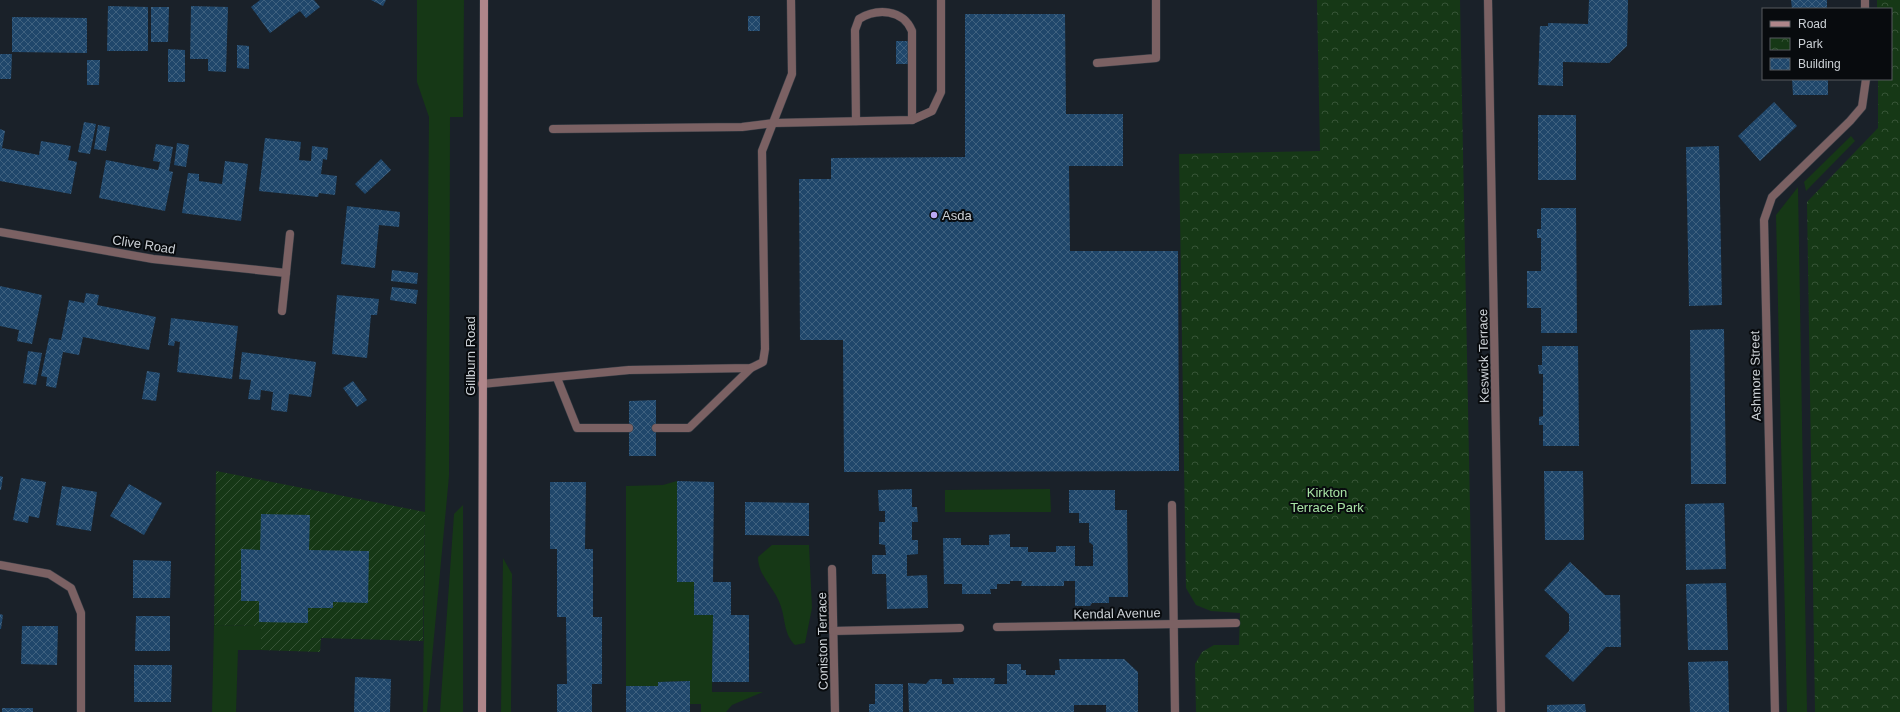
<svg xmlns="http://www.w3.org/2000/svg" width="1900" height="712" font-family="Helvetica,sans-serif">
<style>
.grass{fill:#163816}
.park{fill:url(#park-crowns)}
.garden{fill:url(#garden-furrows)}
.building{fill:url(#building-cross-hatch)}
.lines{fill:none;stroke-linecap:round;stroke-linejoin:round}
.lane-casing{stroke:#373d45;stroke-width:9}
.street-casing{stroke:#373d45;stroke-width:9}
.secondary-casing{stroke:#373d45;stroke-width:9}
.lane{stroke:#7b6163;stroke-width:8}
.street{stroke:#7b6163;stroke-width:8}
.secondary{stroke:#af868a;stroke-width:8}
.poi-dot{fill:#bda9f5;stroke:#080b0e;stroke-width:1.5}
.labels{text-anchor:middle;stroke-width:4;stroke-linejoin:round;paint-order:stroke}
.poi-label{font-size:13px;fill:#cdd2d7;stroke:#080b0e;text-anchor:start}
.street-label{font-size:13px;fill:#cdd2d7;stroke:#080b0e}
.park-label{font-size:13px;fill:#a8e3a5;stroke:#080b0e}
</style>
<defs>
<pattern id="park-crowns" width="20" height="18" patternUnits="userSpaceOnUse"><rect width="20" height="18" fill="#163816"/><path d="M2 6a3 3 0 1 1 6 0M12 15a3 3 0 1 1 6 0" fill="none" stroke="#375437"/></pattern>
<pattern id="garden-furrows" width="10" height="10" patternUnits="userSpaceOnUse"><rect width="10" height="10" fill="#163816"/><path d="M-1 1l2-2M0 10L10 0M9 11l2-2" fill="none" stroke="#375437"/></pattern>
<pattern id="building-cross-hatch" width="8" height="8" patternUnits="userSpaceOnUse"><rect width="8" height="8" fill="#20476b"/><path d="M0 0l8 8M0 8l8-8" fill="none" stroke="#3f617f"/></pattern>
</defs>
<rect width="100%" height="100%" fill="#1a2129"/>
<g class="grass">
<path d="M417 0H464L463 117H450L449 476 427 712H423L429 117 417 82Z"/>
<path d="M1851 136 1855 141 1806 191 1804 182Z"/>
<path d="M1798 187 1807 712H1787L1776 215Z"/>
<path d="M677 481 694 582 713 615 712 692H763L732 705 726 712H701V704H690V681L658 682V686H626V486L663 485Z"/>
<path d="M1050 489 1051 512H945V490Z"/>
<path d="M463 505V712H440L454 514Z"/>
<path d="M772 545H809L812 608 805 643 795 645C783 633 786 619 780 604 774 587 758 576 758 557Z"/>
<path d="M503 558 512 574 511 712H501Z"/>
<path d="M214 625 261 626V650H238L236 712H212Z"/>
</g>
<g class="park">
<path d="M1317 0H1460L1474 712H1196L1195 664 1202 652 1214 645H1239L1240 613 1211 611 1196 605 1186 588 1179 154 1320 151Z"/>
<path d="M1877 0H1900V712H1815L1807 202 1878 128V79H1891V9H1877Z"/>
</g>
<path class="garden" d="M216 471 425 512 423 641 321 638 320 652 261 650V626L214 625Z"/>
<g class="building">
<path d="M260 0H314L320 7 306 18 300 11 270 33 251 7Z"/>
<path d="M371 0H386L383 6Z"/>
<path d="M1589 0H1628L1627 46 1609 63 1563 62V86L1538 85 1540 26H1548V23L1588 24Z"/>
<path d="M1791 0H1827V9H1792Z"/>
<path d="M108 6 148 7V51H107Z"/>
<path d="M191 6 228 7 226 72 208 71V59H190Z"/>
<path d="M151 7H169L168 42H151Z"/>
<path d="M965 14H1065L1066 114H1123V166H1069L1070 251H1178L1179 471 844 472 843 340H800L799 179H831V158L965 157Z"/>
<rect x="748" y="16" width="12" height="15"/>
<path d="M12 17 87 18V53L12 52Z"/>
<rect x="896" y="41" width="14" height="23"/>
<path d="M237 45 249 46V69L237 68Z"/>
<path d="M168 49 185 50V82H168Z"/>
<path d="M0 54H12L11 79H0Z"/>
<path d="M87 60H100L99 85H87Z"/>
<path d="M1792 79H1828V95H1793Z"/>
<path d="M1774 102 1797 126 1760 161 1738 136Z"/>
<rect x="1538" y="115" width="38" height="65"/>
<path d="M84 122 96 124 90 154 78 152Z"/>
<path d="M98 125 110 127 106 151 94 149Z"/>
<path d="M0 129 5 131 2 148 39 155 41 141 71 146 68 160 77 162 71 194 0 181Z"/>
<path d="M265 138 301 142 299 160 311 161 312 146 328 148 327 160 323 159 321 174 337 176 335 195 319 193 318 197 259 191Z"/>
<path d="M177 143 189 145 186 167 174 165Z"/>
<path d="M156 144 173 147 169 171 173 172 165 211 99 198 106 160 158 170 160 162 153 161Z"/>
<path d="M1719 146 1722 305 1689 306 1686 147Z"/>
<path d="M381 159 391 170 365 194 355 184Z"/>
<path d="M225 161 248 164 241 221 182 213 188 173 199 174V181L222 184Z"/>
<path d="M347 206 400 212 399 227 379 225 375 268 341 264Z"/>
<path d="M1541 208H1576L1577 333H1541V308H1527V271H1541V238H1537V229H1541Z"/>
<path d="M392 270 418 273 417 284 391 281Z"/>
<path d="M0 286 42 295 32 344 17 341 19 330 0 326Z"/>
<path d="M392 287 418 290 416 304 390 300Z"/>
<path d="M86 293 99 295 97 305 156 317 149 350 83 337 79 355 63 352 56 388 46 386 47 377 41 376 49 338 61 340 69 300 84 303Z"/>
<path d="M337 295 379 299 377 315H371L367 358 332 354Z"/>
<path d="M171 318 238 326 232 379 177 372 180 342 175 341 174 346 168 345Z"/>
<path d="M1724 329 1726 484H1691L1690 330Z"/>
<path d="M1542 346H1578L1579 446H1543V425H1539V417L1543 416V374H1539L1538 365H1542Z"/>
<path d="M28 351 42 353 36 385 23 383Z"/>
<path d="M242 352 316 362 311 397 289 394 287 412 271 410 273 392 261 390 260 400 248 399 251 380 239 379Z"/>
<path d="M147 371 160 373 156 401 142 399Z"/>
<path d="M353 381 367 400 357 407 343 388Z"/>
<path d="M656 400V456H629V401Z"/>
<path d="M1544 471H1583L1584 540H1545Z"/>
<path d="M0 476 3 477 1 490H0Z"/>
<path d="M21 478 46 482 39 518 29 516 28 523 13 520Z"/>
<path d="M677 481 714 482 713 582H731V615H749V682H712L713 615H694V582H677Z"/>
<path d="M550 482H586L585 549H593V617H602V684H592V712H557V684H567L566 617H557V549H550Z"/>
<path d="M129 484 162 503 144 535 110 516Z"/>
<path d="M62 486 97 492 91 531 56 525Z"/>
<path d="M912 489V507H917L918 522H912V540H918V554L907 555V576L927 575 928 608 887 609 886 574H872V555H886L885 545 879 544V522H885V511H879L878 490Z"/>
<path d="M1069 490H1115V510H1127L1128 597H1109V603H1092L1090 606H1075V581H1064V586H1021L1022 581H1010V584H997V589H990L991 594H962V584H944L943 538H961V545H989V535L1010 534V547H1028V552H1056V546H1075V566H1093V545L1089 542V523H1079V513H1069Z"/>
<path d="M745 502 809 503V536L745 535Z"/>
<path d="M1724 503 1726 569 1686 570 1685 504Z"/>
<path d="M261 514 310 515 309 550 369 551 368 603 333 602V608H308V623L259 622V601H241V549L260 550Z"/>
<path d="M133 560 171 561 170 598H133Z"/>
<path d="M1570 562 1605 595H1620L1621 647H1606L1573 682 1545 656 1569 631V614L1544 590Z"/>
<path d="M1726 583 1728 650H1688L1686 584Z"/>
<path d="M0 614 3 615 1 629H0Z"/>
<path d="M136 616H170V651H135Z"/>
<path d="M22 626H58L57 665 21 664Z"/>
<path d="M1059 659H1124L1138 672V712H1106V705H1074V712H909L908 683 926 684 930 679H942V684H954L953 678H995L994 684H1007V664H1021V670H1026V675H1055V670H1060Z"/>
<path d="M1728 661 1729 712H1690L1688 662Z"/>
<path d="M134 665H172L171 702H134Z"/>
<path d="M355 677 391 679 390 712H354Z"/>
<path d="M690 681V712H626V686H658V682Z"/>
<path d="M875 684H903V712H869V704H875Z"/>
<path d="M1585 704 1586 712H1547V705Z"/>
<rect x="2" y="708" width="31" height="4"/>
</g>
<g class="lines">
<defs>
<g id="lane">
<path d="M1097 63 1156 58V0"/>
<path d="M856 121 855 30 859 19C877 8 903 9 912 31V120"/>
<path d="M553 129 742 127 774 123 912 120 932 111 941 92V0"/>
<path d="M557 378 577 428H629"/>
<path d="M482 384 629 370 751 368 763 362 765 349 762 151 792 74 791 0"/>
<path d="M656 428H689L751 368"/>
</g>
<g id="street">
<path d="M1488 0 1501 712"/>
<path d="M1865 0V9"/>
<path d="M0 232 153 259 286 273"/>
<path d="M282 311 290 234"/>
<path d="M1172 505 1175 712"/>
<path d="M0 565 49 574 71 588 81 613V712"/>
<path d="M832 569 835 712"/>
<path d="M997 627 1236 623"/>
<path d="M833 631 960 628"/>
<path d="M1775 712 1764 220 1772 197 1850 121 1862 107 1866 79"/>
</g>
<path id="secondary" d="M482 712 484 0"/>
</defs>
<use href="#lane" class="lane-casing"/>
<use href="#street" class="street-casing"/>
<use href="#secondary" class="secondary-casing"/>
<use href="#lane" class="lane"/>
<use href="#street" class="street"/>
<use href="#secondary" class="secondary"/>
</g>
<circle class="poi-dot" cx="934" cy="215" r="4"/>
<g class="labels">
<g class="poi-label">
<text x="942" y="220">Asda</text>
</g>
<g class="street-label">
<text transform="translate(144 244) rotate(9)" y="5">Clive Road</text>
<text transform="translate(470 356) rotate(-90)" y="5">Gillburn Road</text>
<text transform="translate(1483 356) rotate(-91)" y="5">Keswick Terrace</text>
<text transform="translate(1755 376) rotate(-91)" y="5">Ashmore Street</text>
<text transform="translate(1117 613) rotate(-1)" y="5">Kendal Avenue</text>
<text transform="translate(822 641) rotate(-91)" y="5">Coniston Terrace</text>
</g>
<g class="park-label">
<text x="1327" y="497">Kirkton<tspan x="1327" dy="15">Terrace Park</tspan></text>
</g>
</g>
<rect x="1762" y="8" width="130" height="72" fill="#080b0e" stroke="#575b5e"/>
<rect x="1770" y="21" width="20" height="6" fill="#af868a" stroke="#575b5e"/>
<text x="1798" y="28" font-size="12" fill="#cdd2d7">Road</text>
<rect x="1770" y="38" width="20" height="12" fill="url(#park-crowns)" stroke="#575b5e"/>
<text x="1798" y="48" font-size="12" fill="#cdd2d7">Park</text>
<rect x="1770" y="58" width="20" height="12" fill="url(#building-cross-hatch)" stroke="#575b5e"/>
<text x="1798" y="68" font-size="12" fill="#cdd2d7">Building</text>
</svg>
